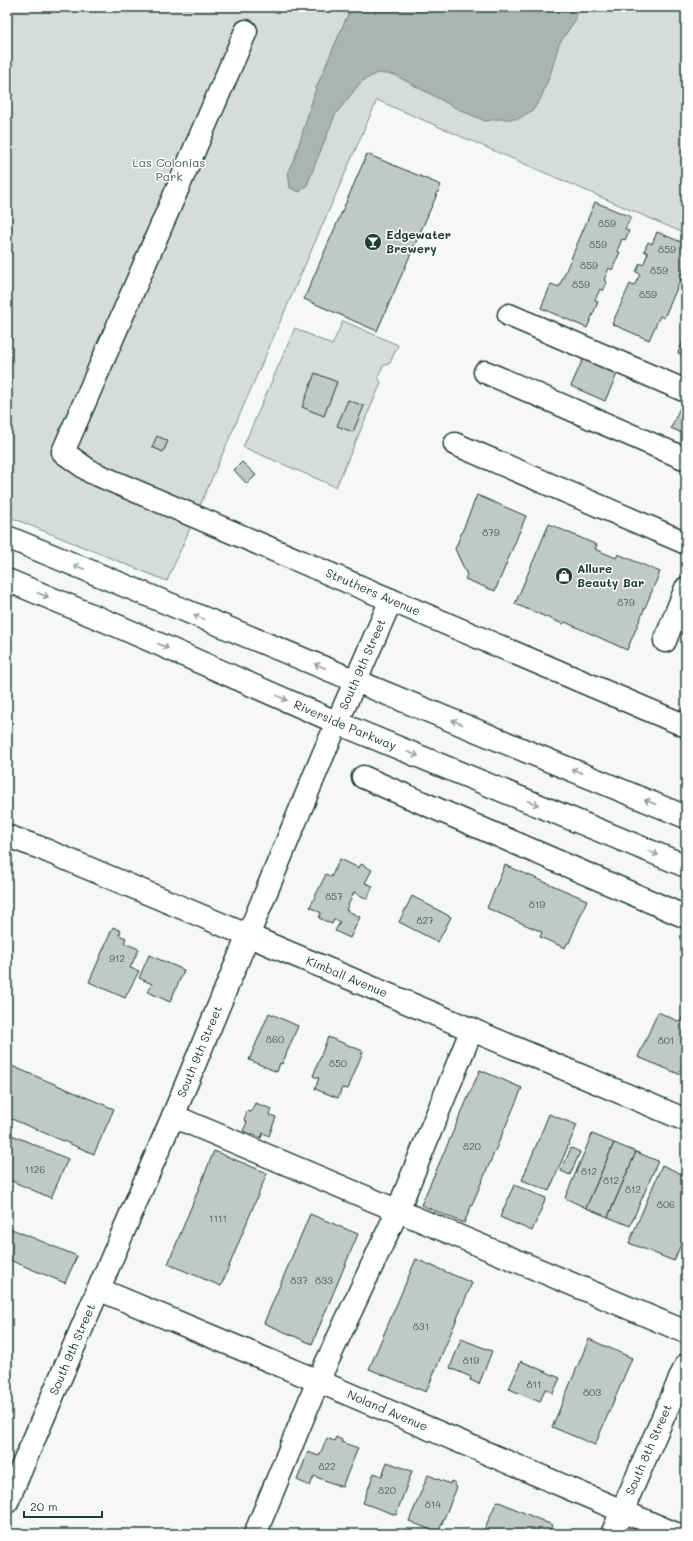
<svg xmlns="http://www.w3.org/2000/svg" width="693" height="1541" font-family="Mali,sans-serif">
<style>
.green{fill:#d6dcdb;stroke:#7a8c88}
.water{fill:#aab5b1;stroke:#72857f}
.building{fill:#c0c9c6;stroke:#1f3d34}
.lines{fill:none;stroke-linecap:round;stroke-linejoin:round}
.minor-casing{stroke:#1f3d34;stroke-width:25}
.major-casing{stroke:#1f3d34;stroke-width:25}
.minor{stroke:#fff;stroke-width:22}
.major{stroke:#fff;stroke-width:22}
.oneway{stroke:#8f9e9a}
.labels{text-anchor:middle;stroke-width:3;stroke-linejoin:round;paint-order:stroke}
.number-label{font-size:10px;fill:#476058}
.park-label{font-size:12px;fill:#445d55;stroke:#fff}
.poi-label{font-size:12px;font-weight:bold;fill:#1f3d34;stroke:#fff;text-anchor:start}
.street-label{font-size:12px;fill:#1f3d34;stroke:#fff}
</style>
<rect width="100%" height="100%" fill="#f6f7f7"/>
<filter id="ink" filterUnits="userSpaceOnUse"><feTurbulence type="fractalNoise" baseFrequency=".025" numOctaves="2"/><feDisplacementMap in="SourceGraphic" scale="8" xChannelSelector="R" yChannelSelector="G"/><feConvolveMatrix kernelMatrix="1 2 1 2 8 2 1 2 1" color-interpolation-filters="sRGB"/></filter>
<g filter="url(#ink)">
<g class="green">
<path d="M7 7H686V234L377 100 167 581 7 516Z"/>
<path d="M343 321 398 345 390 363 383 366 378 376 381 383 336 487 243 447 295 328 332 345Z"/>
</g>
<path class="water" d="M351 7H576V19L559 44 551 72 541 98 533 110 518 119H498L485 121 456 108 395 75 377 73 361 82 335 115 307 185 300 192 290 188 288 171 295 157 316 88Z"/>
<g class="building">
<path d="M367 154 441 185 377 331 304 299Z"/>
<path d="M595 202 631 217 625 229 629 231 625 240 622 239 617 251 620 252 612 270 609 268 604 280 607 282 603 291 600 289 595 300 598 302 587 328 541 308 551 284 559 287Z"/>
<path d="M657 232 686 244V267H684L679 278 681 279 664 318 660 316 649 340 612 324 630 284 634 286 640 274 636 272 640 263 643 265 648 253 644 251 648 242 652 244Z"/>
<path d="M686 334V356L678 353Z"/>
<path d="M583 359 617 374 605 401 571 386Z"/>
<path d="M315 373 337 382 324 416 302 407Z"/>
<path d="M348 400 364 406 353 432 337 426Z"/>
<path d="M682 403 686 404V435L671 428Z"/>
<path d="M157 436 168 441 163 452 152 447Z"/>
<path d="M242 462 256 475 247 484 234 470Z"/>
<path d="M477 495 526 516 495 591 465 579 467 575 455 549Z"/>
<path d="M549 524 597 545 595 549 616 558 618 554 660 572 627 650 565 622 563 624 515 604Z"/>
<path d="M340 859 359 868 361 864 372 870 365 883 373 886 367 899 354 892 346 910 360 917 350 938 335 931 340 922 334 919 332 924 319 918 321 913 310 907 326 874 331 877Z"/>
<path d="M505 865 587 900 569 943H567L565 948 540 937 542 932 487 908Z"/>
<path d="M412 896 451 917 438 942 399 922Z"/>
<path d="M113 927 121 931 119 935 126 938 124 943 139 949 130 968 139 971 125 998 89 982Z"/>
<path d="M149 955 184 970 170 1002 148 992 152 984 139 978Z"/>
<path d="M658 1012 680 1022 683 1016 686 1017V1077L638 1057Z"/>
<path d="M269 1013 298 1026 282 1064 280 1063 277 1072 249 1060Z"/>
<path d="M328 1037 363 1051 348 1089 342 1088 338 1098 315 1089 319 1078 313 1076Z"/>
<path d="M7 1064 114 1109 94 1154 7 1117Z"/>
<path d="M480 1070 522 1088 464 1223 421 1205Z"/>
<path d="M255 1103 272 1109 270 1115 276 1117 269 1136 263 1133 261 1138 243 1131 247 1122 244 1120 247 1111 251 1112Z"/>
<path d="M549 1114 577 1125 549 1191 522 1180Z"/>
<path d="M7 1133 68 1159 51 1198 7 1179Z"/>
<path d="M592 1134 614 1143 586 1208 565 1198Z"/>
<path d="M614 1143 636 1152 608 1217 586 1208Z"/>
<path d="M571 1148 580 1152 570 1175 561 1171Z"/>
<path d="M214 1151 267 1173 221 1286 168 1264Z"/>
<path d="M636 1152 658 1161 630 1226 608 1217Z"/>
<path d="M662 1165 686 1176V1232L674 1261 629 1243Z"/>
<path d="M514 1185 546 1198 532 1231 500 1217Z"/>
<path d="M310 1214 358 1234 312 1344 264 1323Z"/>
<path d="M7 1227 77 1256 65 1283 7 1259Z"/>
<path d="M416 1259 472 1283 426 1392 369 1369Z"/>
<path d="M461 1339 492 1351 479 1384 470 1380 471 1377 450 1368Z"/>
<path d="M589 1339 632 1358 595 1445 552 1427Z"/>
<path d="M521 1361 560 1378 553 1393 545 1389 540 1402 509 1389Z"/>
<path d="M336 1437 342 1440 341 1442 358 1448 342 1487 314 1476 310 1486 297 1480 308 1452 319 1456 327 1438 334 1441Z"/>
<path d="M387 1462 412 1471 396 1515 363 1503 374 1473 382 1476Z"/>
<path d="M428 1475 450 1484 451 1481 456 1483 454 1486 457 1487 438 1533 409 1521Z"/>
<path d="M497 1501 552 1525 548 1534H482Z"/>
</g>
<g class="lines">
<defs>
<g id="minor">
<path id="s1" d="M246 31 63 452 91 472 686 726"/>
<path d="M509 315 686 391"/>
<path d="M485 372 686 459"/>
<path d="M455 444 686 543"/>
<path d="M665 641 686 588"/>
<path d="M363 777 686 917"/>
<path id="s2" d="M7 836 38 847 686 1120"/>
<path d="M173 1116 686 1332"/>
<path id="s3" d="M98 1289 318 1381 676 1534"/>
<path id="s4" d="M7 1502 173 1116 323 755 391 600"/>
<path d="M255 1534 318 1381 398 1210 472 1029"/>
<path id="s5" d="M612 1534 686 1365"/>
</g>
<g id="major">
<path d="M7 537 686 817"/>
<path id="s6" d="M7 580 120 627 338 723 686 866"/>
</g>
</defs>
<use href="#minor" class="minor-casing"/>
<use href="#major" class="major-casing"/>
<use href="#minor" class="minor"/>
<use href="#major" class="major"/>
</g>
<defs><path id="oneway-shaft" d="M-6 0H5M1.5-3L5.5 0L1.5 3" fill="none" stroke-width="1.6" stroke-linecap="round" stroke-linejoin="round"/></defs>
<g class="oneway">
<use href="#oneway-shaft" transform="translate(79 567) rotate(-158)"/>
<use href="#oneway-shaft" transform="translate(43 595) rotate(23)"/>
<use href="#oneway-shaft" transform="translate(199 617) rotate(-158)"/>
<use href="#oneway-shaft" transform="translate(163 646) rotate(24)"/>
<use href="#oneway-shaft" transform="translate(320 666) rotate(-158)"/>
<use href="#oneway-shaft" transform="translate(282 698) rotate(24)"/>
<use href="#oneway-shaft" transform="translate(457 722) rotate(-158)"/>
<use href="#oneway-shaft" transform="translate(413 754) rotate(22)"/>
<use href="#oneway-shaft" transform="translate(577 771) rotate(-158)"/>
<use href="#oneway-shaft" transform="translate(650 802) rotate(-157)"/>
<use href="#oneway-shaft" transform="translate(533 803) rotate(22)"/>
<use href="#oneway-shaft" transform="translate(653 853) rotate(22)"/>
</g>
</g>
<defs>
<symbol id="bar-disc" viewBox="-11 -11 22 22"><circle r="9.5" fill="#1f3d34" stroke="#fff"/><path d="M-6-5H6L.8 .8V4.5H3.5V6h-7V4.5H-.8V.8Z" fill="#fff"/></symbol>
<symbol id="shop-disc" viewBox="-11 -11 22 22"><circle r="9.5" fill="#1f3d34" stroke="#fff"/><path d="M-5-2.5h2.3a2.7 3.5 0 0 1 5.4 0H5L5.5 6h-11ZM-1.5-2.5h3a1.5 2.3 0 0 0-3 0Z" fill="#fff"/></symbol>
</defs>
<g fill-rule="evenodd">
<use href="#bar-disc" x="363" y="232" width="20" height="20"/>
<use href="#shop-disc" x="554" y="566" width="20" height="20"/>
</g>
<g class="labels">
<g class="number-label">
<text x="607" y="227">859</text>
<text x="598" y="248">859</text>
<text x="667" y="253">859</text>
<text x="589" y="269">859</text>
<text x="659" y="274">859</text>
<text x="581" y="288">859</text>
<text x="648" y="298">859</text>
<text x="491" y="536">879</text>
<text x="626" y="606">879</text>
<text x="334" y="900">857</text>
<text x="537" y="908">819</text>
<text x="425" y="924">827</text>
<text x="117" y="962">912</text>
<text x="275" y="1043">860</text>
<text x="666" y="1044">801</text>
<text x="338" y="1067">850</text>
<text x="472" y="1150">820</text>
<text x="35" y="1173">1126</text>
<text x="589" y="1175">812</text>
<text x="611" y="1184">812</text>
<text x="633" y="1193">812</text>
<text x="666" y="1208">806</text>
<text x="218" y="1222">1111</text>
<text x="299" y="1284">837</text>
<text x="324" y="1284">833</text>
<text x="421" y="1330">831</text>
<text x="471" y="1364">819</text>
<text x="534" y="1388">811</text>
<text x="592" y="1396">803</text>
<text x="327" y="1470">822</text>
<text x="387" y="1494">820</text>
<text x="433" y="1508">814</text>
</g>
<g class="park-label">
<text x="169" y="167">Las Colonias<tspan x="169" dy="14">Park</tspan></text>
</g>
<g class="poi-label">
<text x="386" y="239">Edgewater<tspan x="386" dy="14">Brewery</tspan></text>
<text x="577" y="573">Allure<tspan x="577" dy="14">Beauty Bar</tspan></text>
</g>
<g class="street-label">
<text dy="4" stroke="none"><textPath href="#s1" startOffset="800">Struthers Avenue</textPath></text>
<text dy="4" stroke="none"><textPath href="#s4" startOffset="910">South 9th Street</textPath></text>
<text dy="4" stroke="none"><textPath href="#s6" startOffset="368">Riverside Parkway</textPath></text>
<text dy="4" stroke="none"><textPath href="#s2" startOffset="368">Kimball Avenue</textPath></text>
<text dy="4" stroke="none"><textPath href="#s4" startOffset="490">South 9th Street</textPath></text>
<text dy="4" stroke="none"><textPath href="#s4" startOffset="166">South 9th Street</textPath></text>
<text dy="4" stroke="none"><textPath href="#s3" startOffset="314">Noland Avenue</textPath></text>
<text dy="4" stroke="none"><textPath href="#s5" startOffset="92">South 8th Street</textPath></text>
</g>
</g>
<rect width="693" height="1541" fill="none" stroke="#fff" stroke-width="24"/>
<rect x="12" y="12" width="669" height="1517" fill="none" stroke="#1f3d34" stroke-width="1.5" filter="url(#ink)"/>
<path d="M24 1511v6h78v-6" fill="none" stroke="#1f3d34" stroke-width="2"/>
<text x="30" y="1511" font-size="12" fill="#1f3d34" stroke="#ffffff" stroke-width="3" paint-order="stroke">20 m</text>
</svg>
